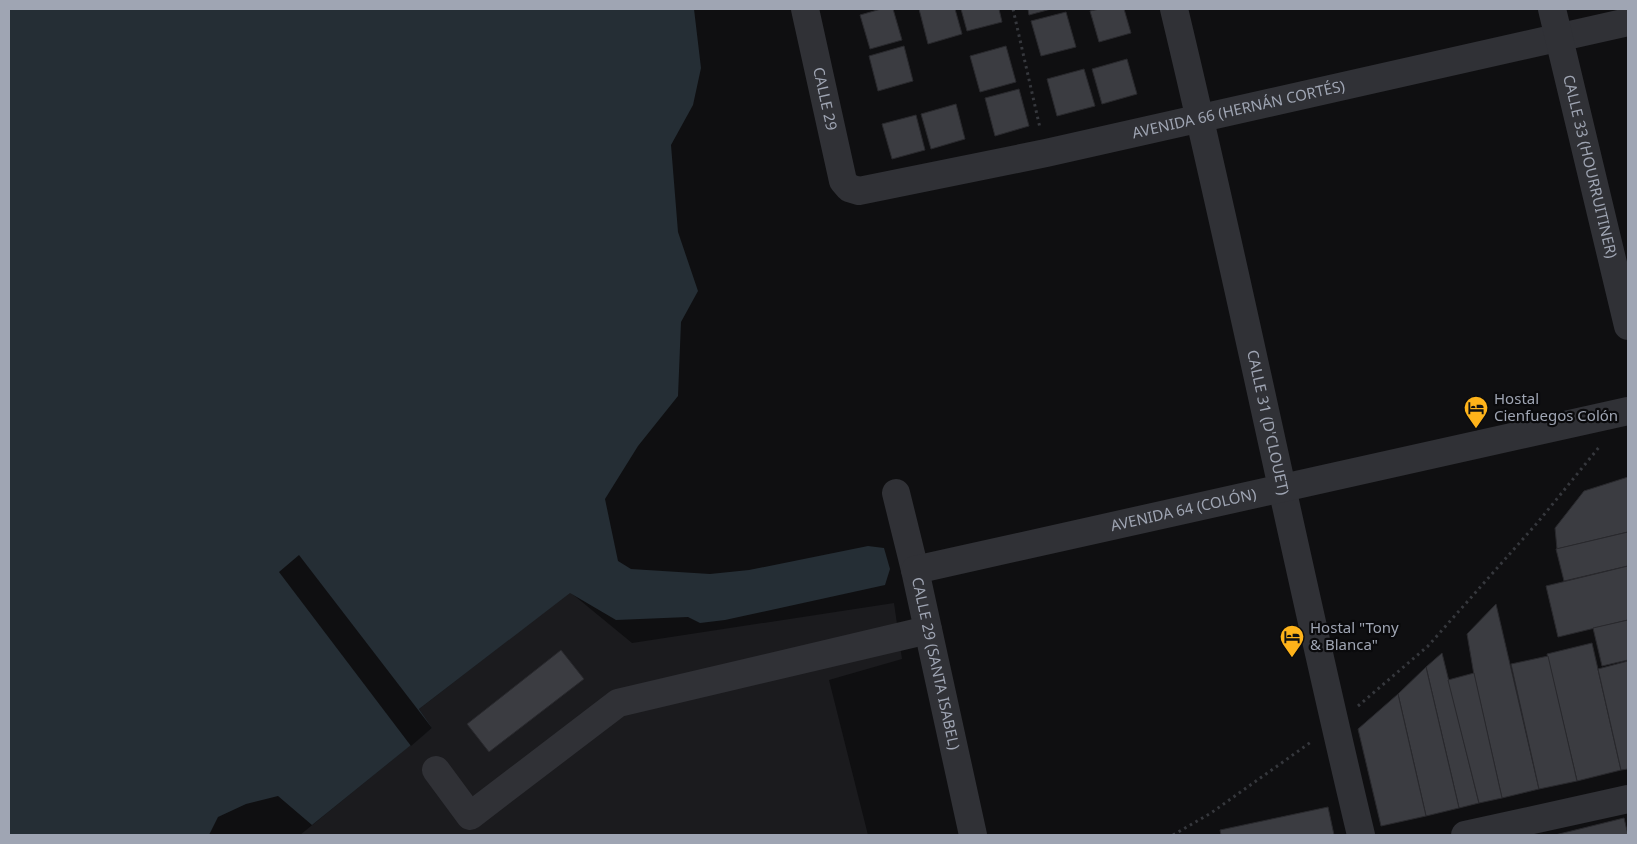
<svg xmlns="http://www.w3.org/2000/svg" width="1637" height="844" font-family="'Noto Sans',sans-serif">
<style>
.built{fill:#1b1b1e}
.water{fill:#252e35}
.pier{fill:#0f0f11}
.building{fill:#3b3c41;stroke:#29292d}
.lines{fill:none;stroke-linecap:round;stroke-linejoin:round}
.path{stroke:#36383d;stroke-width:3;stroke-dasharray:2.5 4;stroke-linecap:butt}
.minor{stroke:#303136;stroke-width:28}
.labels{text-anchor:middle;stroke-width:4.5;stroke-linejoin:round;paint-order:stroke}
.street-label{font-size:15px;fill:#9fa5b3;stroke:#0a0a0c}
.poi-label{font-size:15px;fill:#9fa5b3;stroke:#0a0a0c;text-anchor:start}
</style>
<rect width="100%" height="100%" fill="#0f0f11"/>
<path class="built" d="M570 592 632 643 894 603 902 659 829 680 868 835H300L431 728 419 709Z"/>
<path class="water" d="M9 9H694L701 68 693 105 671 145 678 232 698 291 681 322 678 396 638 446 605 499 618 561 631 569 710 574 749 570 868 546 884 548 890 569 885 585 725 620 700 623 688 617 616 620 570 593 419 709 432 728 312 825 278 796 246 804 218 817 209 835H9Z"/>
<path class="pier" d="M299 555 432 728 411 746 279 572Z"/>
<g class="building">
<path d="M881 9H893L902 40 870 49 860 15Z"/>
<path d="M919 9H955L962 34 928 44Z"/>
<path d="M961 9H999L1002 22 967 31Z"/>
<path d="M1028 9H1051L1029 15Z"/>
<path d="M1100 9H1124L1131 33 1099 42 1090 11Z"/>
<path d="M1066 12 1076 47 1041 56 1031 21Z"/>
<path d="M904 46 913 81 878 91 869 56Z"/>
<path d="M1006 46 1016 82 980 92 970 56Z"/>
<path d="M1127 59 1137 94 1102 104 1092 69Z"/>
<path d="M1084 69 1095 106 1057 116 1047 79Z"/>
<path d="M1019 89 1029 126 995 136 985 98Z"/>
<path d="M956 104 965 139 931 149 921 114Z"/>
<path d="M916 115 925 150 892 159 882 124Z"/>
<path d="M1628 477V532L1557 549 1555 528 1584 491Z"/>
<path d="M1628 532V566L1564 581 1556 549Z"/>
<path d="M1628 566V620L1558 637 1546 586Z"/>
<path d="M1496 604 1539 789 1502 798 1474 675 1467 634Z"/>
<path d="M1628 620V660L1602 666 1593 628Z"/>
<path d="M1592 643 1621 770 1577 781 1547 654Z"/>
<path d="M561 650 584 679 489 752 467 724Z"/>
<path d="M1442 653 1479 803 1459 808 1426 667Z"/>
<path d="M1548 656 1577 781 1539 789 1511 664Z"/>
<path d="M1628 661V769L1621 770 1598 669Z"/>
<path d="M1426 667 1459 808 1426 816 1398 694Z"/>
<path d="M1474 673 1502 798 1479 803 1448 680Z"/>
<path d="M1398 694 1426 816 1381 826 1358 729Z"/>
<path d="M1328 807 1334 835H1221L1220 830Z"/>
<path d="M1624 818 1628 835H1555Z"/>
</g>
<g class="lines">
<g class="path">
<path d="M1013 9 1040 128"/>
<path d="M1358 706 1428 646 1538 522 1600 446"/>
<path d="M1173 835 1211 813 1311 742"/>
</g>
<g class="minor">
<path id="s1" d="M805 9 843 181 849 188 859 191 1046 153 1628 22"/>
<path id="s2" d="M1174 9C1240 283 1295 560 1361 835"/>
<path id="s3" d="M1552 9 1628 326"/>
<path id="s4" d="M896 493 915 570 973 835"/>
<path id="s5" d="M915 570 1628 411"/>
<path d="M436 770 470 816 618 703 928 630"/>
<path d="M1465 835 1628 799"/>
</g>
</g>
<defs>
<symbol id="hotel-pin" viewBox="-11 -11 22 30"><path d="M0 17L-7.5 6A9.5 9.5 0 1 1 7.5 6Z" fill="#feb31a" stroke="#0a0a0c"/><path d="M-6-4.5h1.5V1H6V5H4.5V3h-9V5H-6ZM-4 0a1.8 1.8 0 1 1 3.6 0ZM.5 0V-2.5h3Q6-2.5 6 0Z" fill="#111"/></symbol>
</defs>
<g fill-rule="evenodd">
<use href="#hotel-pin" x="1462" y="394" width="28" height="38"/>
<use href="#hotel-pin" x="1278" y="623" width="28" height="38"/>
</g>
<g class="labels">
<g class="street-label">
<text dy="5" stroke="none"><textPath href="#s1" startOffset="92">CALLE 29</textPath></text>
<text dy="5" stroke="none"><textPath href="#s1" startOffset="584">AVENIDA 66 (HERNÁN CORTÉS)</textPath></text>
<text dy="5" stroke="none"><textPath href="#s3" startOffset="162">CALLE 33 (HOURRUITINER)</textPath></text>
<text dy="5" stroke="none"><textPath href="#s2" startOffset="424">CALLE 31 (D'CLOUET)</textPath></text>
<text dy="5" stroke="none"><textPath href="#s5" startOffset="275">AVENIDA 64 (COLÓN)</textPath></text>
<text dy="5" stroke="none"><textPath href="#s4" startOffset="175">CALLE 29 (SANTA ISABEL)</textPath></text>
</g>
<g class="poi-label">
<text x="1494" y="404">Hostal<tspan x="1494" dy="17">Cienfuegos Colón</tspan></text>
<text x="1310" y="633">Hostal "Tony<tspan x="1310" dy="17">&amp; Blanca"</tspan></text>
</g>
</g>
<rect width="1637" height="844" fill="none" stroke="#9fa5b3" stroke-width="20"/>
</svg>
